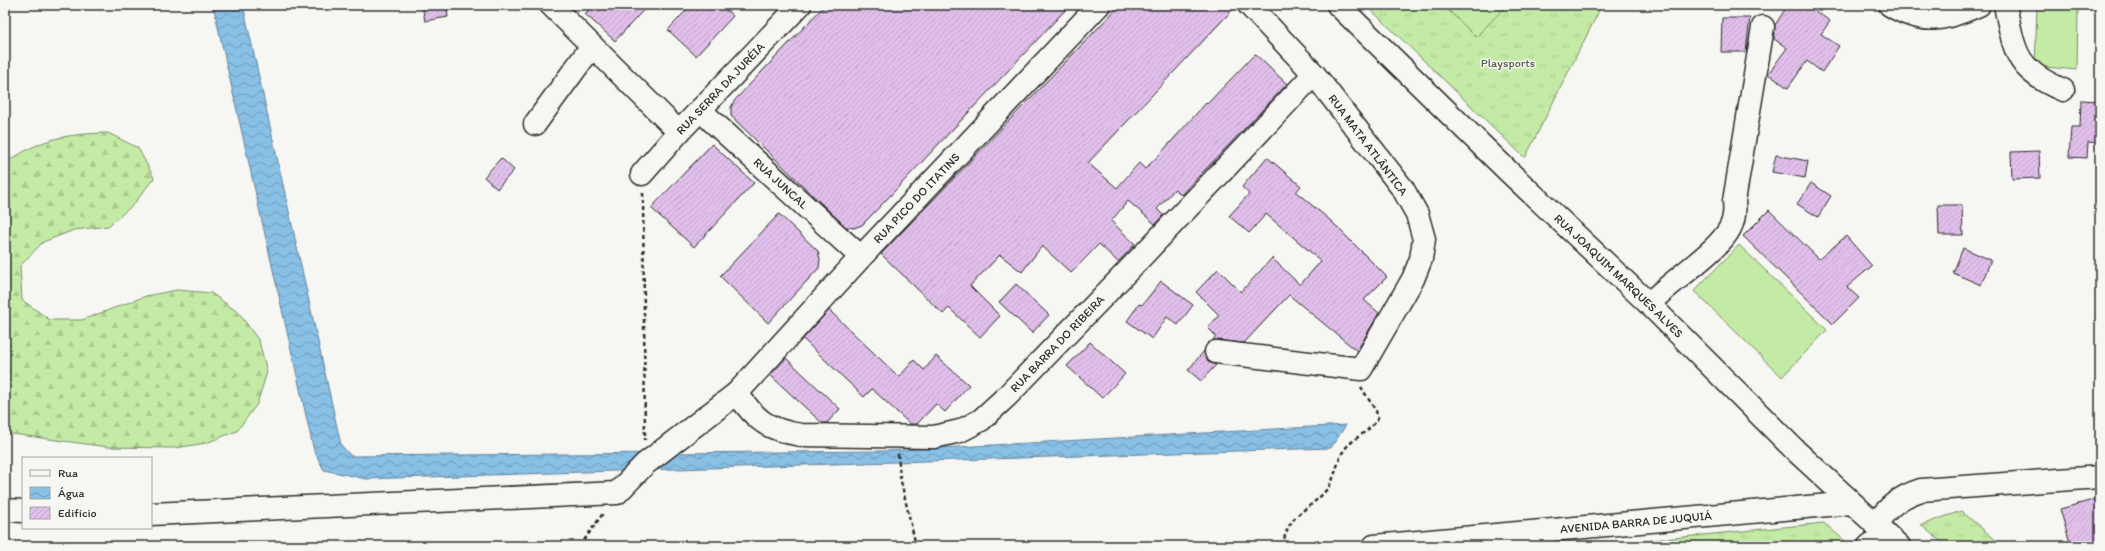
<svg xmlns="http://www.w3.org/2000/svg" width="2105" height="551" font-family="Itim,sans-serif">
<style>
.grass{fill:url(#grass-tufts);stroke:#788b68}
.forest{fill:url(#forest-firs);stroke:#788b68}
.pitch{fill:#c4eba5;stroke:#788b68}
.water{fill:url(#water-waves);stroke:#63849b}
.building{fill:url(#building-hatch);stroke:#2b2b2b}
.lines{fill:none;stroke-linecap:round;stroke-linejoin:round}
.minor-casing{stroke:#2b2b2b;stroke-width:25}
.path{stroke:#2b2b2b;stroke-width:2.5;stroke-dasharray:4 3;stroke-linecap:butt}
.minor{stroke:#f6f6f2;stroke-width:22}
.labels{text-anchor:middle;stroke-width:3;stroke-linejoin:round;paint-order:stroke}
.park-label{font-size:12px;fill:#515b4a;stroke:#f6f6f2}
.street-label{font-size:12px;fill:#2b2b2b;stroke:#f6f6f2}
</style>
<defs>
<pattern id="grass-tufts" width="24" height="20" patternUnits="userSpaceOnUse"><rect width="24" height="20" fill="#c4eba5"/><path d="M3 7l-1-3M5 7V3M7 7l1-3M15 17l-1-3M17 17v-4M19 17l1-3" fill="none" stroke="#a9ca8e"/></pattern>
<pattern id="forest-firs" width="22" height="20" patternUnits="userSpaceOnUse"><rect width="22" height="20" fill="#c4eba5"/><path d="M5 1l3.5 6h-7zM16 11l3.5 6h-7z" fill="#a9ca8e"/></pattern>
<pattern id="water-waves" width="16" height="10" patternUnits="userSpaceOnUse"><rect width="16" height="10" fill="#88c0e6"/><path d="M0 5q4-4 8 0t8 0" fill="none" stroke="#6f9cbb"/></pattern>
<pattern id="building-hatch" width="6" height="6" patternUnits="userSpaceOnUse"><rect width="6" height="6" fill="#e1bfeb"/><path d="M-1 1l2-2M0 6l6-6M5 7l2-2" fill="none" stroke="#c1a4ca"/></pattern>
</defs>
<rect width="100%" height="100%" fill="#f6f6f2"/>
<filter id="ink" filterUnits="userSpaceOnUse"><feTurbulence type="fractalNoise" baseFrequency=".025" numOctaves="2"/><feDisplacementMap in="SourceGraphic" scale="8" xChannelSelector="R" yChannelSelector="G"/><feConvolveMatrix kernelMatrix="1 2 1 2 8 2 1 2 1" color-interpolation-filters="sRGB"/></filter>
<g filter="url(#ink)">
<g class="grass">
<path d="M1366 5H1602L1525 158Z"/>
<path d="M1961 511 2003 546H1946L1921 525Z"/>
<path d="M1824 523 1851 546H1592Z"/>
</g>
<path class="forest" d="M108 133 138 148 154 178 133 205 108 226 74 230 43 242 20 266 22 300 50 320H82L146 296 177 290 211 293 239 313 259 341 267 372 257 404 237 431 206 443 175 448 108 447 5 433V164C40 138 66 134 108 133Z"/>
<g class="pitch">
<path d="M1443 5H1507L1476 37Z"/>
<path d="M2037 5H2078L2077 70 2035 66Z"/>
<path d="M1739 245 1827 330 1782 377 1694 291Z"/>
</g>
<path class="water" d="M213 5H243L341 445 351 456 886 451 1346 425 1331 448 366 479 324 470 314 451Z"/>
<g class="building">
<path d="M422 5H446L448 17 425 21Z"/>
<path d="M593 5H648L615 41 585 14Z"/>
<path d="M691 5H721L733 16 696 56 668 30Z"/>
<path d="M825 5H1070L886 200 862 225 854 228 846 227 827 209 731 116V107L735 100Z"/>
<path d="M1120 5H1237L1088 163 1117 188 1139 163 1145 169 1160 154 1206 103 1207 104 1255 54 1287 84 1181 195 1175 189 1157 209 1163 215 1155 224 1128 201 1111 221 1135 244 1118 262 1099 244 1071 273 1042 246 1022 272 1000 255 970 286 1000 316 980 337 949 308 943 314 881 254Z"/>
<path d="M1788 5H1806L1830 21 1821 34 1839 46 1822 72 1807 61 1788 88 1768 74 1787 48 1774 39 1775 25Z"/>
<path d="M1722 18H1750L1746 52H1721Z"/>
<path d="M2081 100 2100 101V143L2088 142 2087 158 2069 157 2071 127H2080Z"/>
<path d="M712 144 754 183 694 247 651 208Z"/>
<path d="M2039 151 2040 178 2012 179 2011 152Z"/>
<path d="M1776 155 1808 161 1805 178 1772 172Z"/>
<path d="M1267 157 1301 186 1296 192 1331 221 1387 277 1364 300 1379 313 1357 351 1289 295 1244 343 1213 340 1216 336 1208 328 1219 315 1196 292 1218 269 1241 292 1272 258 1300 285 1321 261 1266 214 1249 233 1229 216 1249 194 1242 187Z"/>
<path d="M501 158 514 170 497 189 484 177Z"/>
<path d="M1811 183 1831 196 1818 217 1797 204Z"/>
<path d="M1938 205H1962L1963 235H1939Z"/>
<path d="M1769 210 1819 259 1846 236 1872 266 1847 287 1859 298 1833 324 1743 236Z"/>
<path d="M779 214 818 251 820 259 819 268 768 323 720 276Z"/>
<path d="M1963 248 1991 260 1981 285 1953 273Z"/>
<path d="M1161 281 1193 305 1178 325 1167 317 1152 339 1127 321 1139 304 1142 305Z"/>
<path d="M1016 284 1049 315 1032 333 999 302Z"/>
<path d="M829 310 899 377 914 360 924 370 936 356 969 385 945 412 936 404 917 424H910L872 389 864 397 803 339Z"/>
<path d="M1090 342 1125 374 1102 398 1067 366Z"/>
<path d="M1204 351 1208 362 1216 365 1201 381 1188 370Z"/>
<path d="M786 358 840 409 827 423H822L770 375Z"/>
<path d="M2100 498V546H2071L2060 509Z"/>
</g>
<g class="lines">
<defs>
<g id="minor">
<path d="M551 5 679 132"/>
<path id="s1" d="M1338 5 1508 171 1649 304 1796 451 1899 546"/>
<path d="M1890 5C1924 26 1945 20 1979 5"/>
<path d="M2005 5C2015 52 2015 70 2063 90"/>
<path id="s2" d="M700 110 861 257"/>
<path d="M535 124 592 46"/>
<path id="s3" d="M642 174 679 132 800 5"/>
<path d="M1649 304C1668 283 1719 251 1730 228 1735 219 1735 210 1734 201L1763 27"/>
<path d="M1216 352 1361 369 1413 279 1421 259 1424 239 1417 214 1403 189 1314 74 1249 5"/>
<path id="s4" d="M737 393C755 420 768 430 801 435L934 437 960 431 981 420 1006 397 1144 254 1314 74"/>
<path d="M5 510 23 511"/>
<path id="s5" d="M151 514 617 493 645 464 737 393 861 257 1099 5"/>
<path d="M1875 525C1888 507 1899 497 1921 490L2100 477"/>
<path id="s6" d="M1374 546 1851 503"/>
<path d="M1869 546 1885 534"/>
</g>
</defs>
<use href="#minor" class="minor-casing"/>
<g class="path">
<path d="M643 193 645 440"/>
<path d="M898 454 900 477 916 546"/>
<path d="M580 546 604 512"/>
<path d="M1283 546C1287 512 1309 512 1327 489 1336 478 1336 462 1344 450 1354 437 1370 432 1378 418L1376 411 1361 387"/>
</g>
<use href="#minor" class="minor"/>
</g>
</g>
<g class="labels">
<g class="park-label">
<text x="1508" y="67">Playsports</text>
</g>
<g class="street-label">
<text dy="4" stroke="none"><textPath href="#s3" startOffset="116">RUA SERRA DA JURÉIA</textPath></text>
<text transform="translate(1368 145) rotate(53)" y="4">RUA MATA ATLÂNTICA</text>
<text dy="4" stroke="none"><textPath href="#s2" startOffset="109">RUA JUNCAL</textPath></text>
<text dy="4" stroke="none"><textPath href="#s5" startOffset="888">RUA PICO DO ITATINS</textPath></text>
<text dy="4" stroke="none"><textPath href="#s1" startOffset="390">RUA JOAQUIM MARQUES ALVES</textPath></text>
<text dy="4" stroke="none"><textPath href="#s4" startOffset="371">RUA BARRA DO RIBEIRA</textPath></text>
<text dy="4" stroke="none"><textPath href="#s6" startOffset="263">AVENIDA BARRA DE JUQUIÁ</textPath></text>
</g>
</g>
<rect width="2105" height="551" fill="none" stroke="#f6f6f2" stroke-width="20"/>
<rect x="10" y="10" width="2085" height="531" fill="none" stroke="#2b2b2b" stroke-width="1.5" filter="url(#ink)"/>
<rect x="22" y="457" width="130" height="72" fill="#f6f6f2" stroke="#a5a5a2"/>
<rect x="30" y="470" width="20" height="6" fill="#f6f6f2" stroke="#a5a5a2"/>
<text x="58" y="477" font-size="12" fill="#2b2b2b">Rua</text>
<rect x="30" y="487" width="20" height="12" fill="url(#water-waves)" stroke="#a5a5a2"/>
<text x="58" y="497" font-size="12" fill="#2b2b2b">Água</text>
<rect x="30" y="507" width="20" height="12" fill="url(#building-hatch)" stroke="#a5a5a2"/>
<text x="58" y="517" font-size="12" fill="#2b2b2b">Edifício</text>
</svg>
